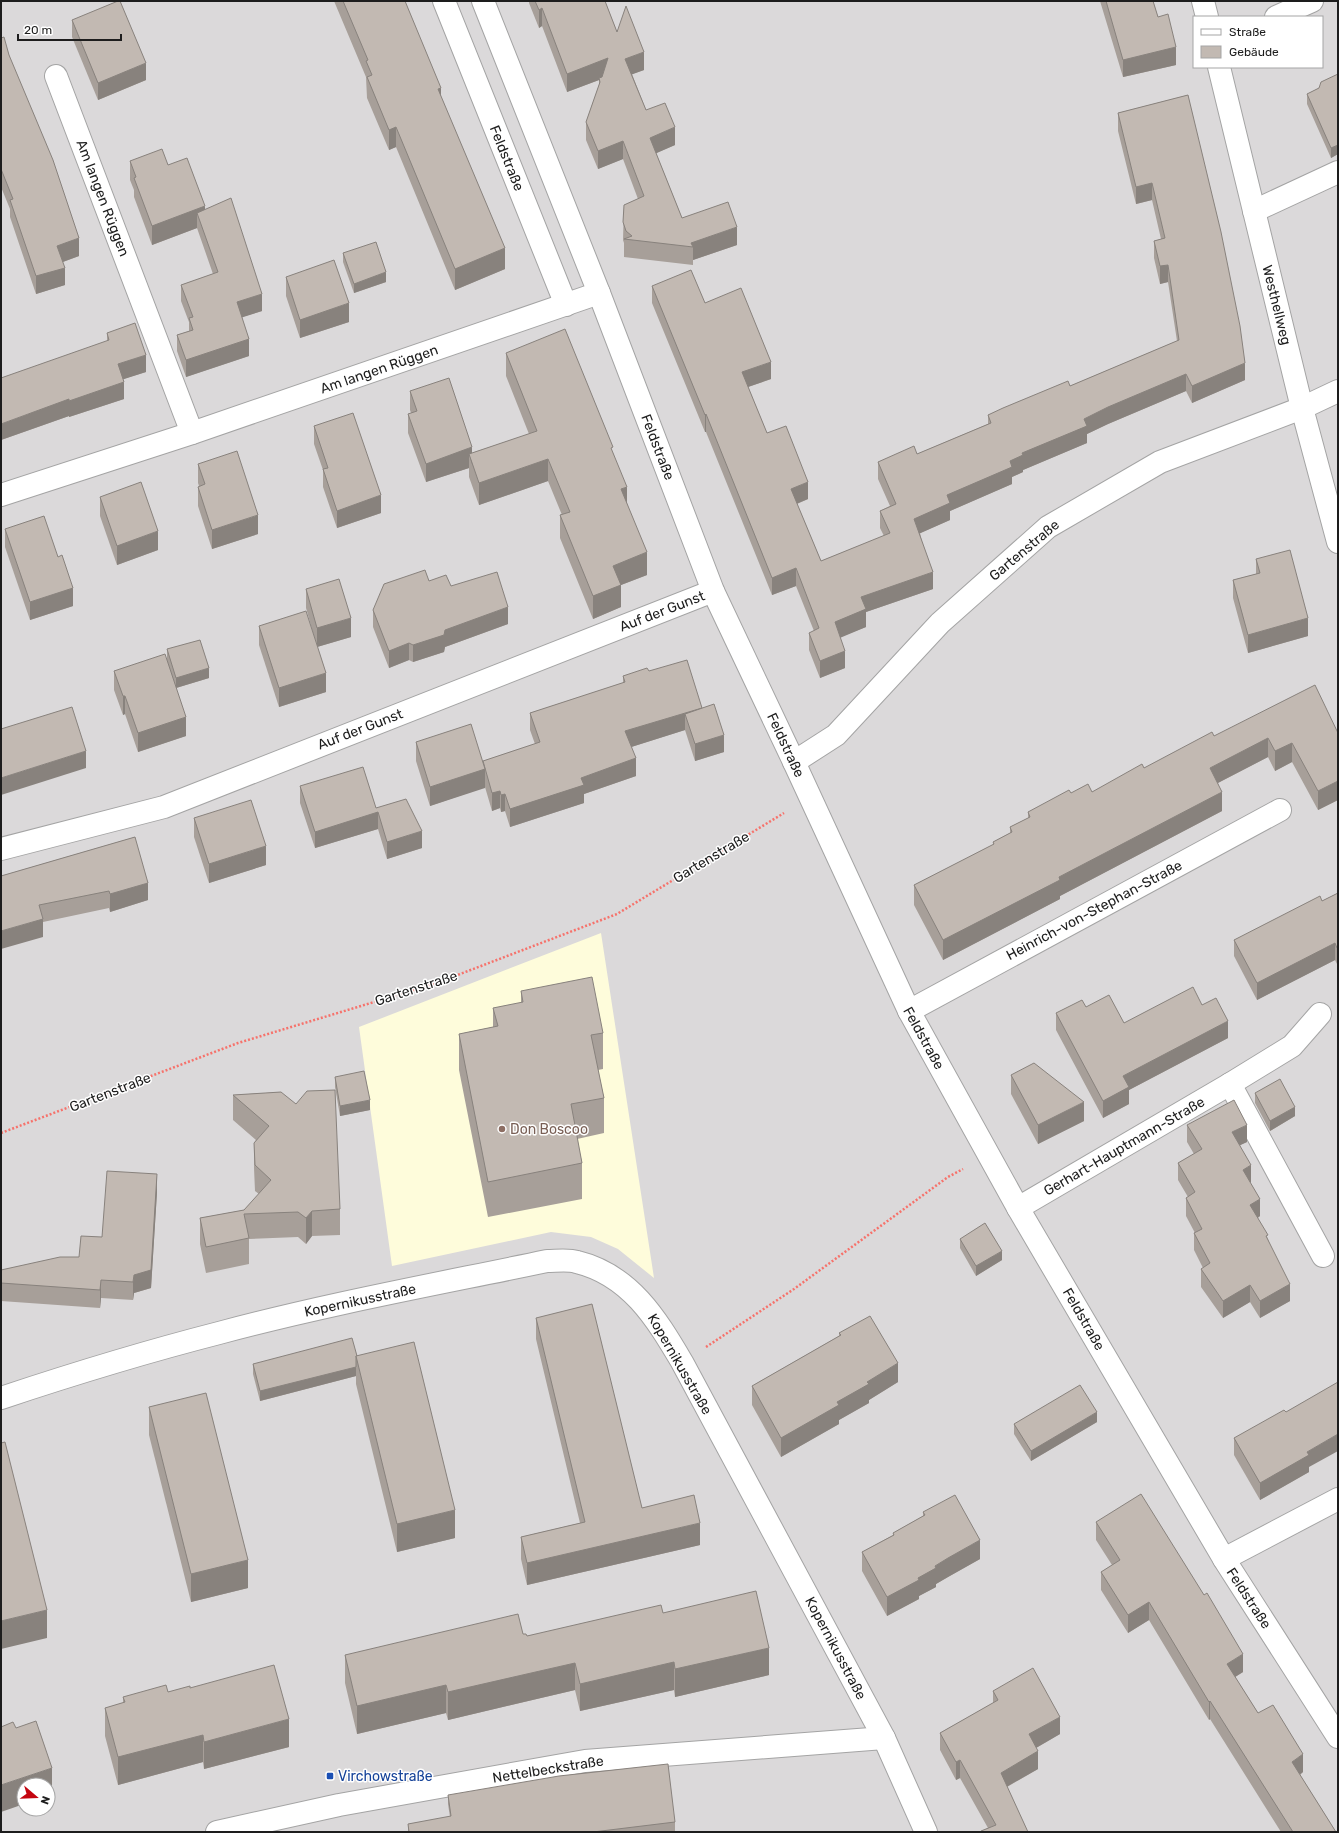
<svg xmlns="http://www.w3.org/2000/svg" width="1339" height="1833" font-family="Rubik,sans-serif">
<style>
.residential{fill:#dbd9da;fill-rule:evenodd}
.education{fill:#fefcdb}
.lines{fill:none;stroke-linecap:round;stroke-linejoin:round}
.minor-casing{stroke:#a4a4a4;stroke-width:24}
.path{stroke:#f6726b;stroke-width:2.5;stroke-dasharray:2 2;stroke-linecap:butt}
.minor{stroke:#fff;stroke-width:22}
.wall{fill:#a79f99}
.shaded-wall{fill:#88827d}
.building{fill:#c2b9b2;stroke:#88827d}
.education-dot{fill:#8d6e63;stroke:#fff;stroke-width:1.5}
.transit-dot{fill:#1a4fb4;stroke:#fff;stroke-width:1.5}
.labels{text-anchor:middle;stroke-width:3;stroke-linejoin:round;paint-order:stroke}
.street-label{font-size:14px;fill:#1d1d1d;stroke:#fff}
.education-label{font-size:14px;fill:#785e54;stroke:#fff;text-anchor:start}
.transit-label{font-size:14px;fill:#164399;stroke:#fff;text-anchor:start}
</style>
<rect width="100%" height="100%" fill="#eee9e2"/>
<path class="residential" d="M1 1H1338V1832H1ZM1194 17H1322V67H1194ZM24 1785H48V1809H24Z"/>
<path class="education" d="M601 933 654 1278 618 1249 591 1237 551 1232 392 1266 359 1027Z"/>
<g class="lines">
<defs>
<g id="minor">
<path d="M444 1 566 305"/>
<path d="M483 1 599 293 713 591 794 762 909 1011 1018 1208 1224 1559 1338 1737"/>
<path d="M1203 1 1207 17"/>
<path d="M1276 17 1312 1"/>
<path d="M1219 67 1302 408 1338 542"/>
<path d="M56 76 192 433"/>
<path d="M1254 211 1338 172"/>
<path d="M1 495 192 433 599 293"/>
<path d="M794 762 836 735 940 623 1048 527 1160 462 1302 408 1338 391"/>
<path d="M1 849 164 807 713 591"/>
<path d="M909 1011 1280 810"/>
<path d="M1230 1084 1323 1256"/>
<path d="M1018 1208 1230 1084 1292 1046 1320 1014"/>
<path d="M1 1398C73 1374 145 1352 219 1333 327 1304 437 1284 547 1261 556 1261 568 1259 577 1262 630 1275 656 1318 682 1362L884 1738 926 1832"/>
<path d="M1224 1559 1338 1499"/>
<path d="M217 1832 339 1805 585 1761 884 1738"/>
</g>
</defs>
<use href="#minor" class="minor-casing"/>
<g class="path">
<path d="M1 1133 238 1043 434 984 617 914 784 813"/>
<path d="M706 1347 794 1289 948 1177 963 1169"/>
</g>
<use href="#minor" class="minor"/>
</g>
<g class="wall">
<path d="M334 1H405L441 97 505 269 455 290 396 147 389 150 367 98 366 77Z"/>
<path d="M529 1H605L617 32 644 70 632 74 646 110 675 145 656 153 682 218 737 245 693 260V265L624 257V243L623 240 624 205 638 199 623 159 598 169 586 140V122L599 85V80L567 92 542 26 539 28 529 3Z"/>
<path d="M1100 1H1153L1158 17 1176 65 1123 77Z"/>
<path d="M72 20 146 80 98 100 72 37Z"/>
<path d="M1 38 9 55 79 256 63 262 65 285 36 294 10 217V209L1 187Z"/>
<path d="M1338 74V154L1331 158 1307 104V94L1319 88Z"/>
<path d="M1188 95 1245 380 1192 403 1186 391 1108 424 1087 434V443L1023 470V472L1012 477V484L950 511V520L920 533 933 589 866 612V627L840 637 845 668 820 678 809 650V633L814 631 796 586 772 595 706 432H705L652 303V286L705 303 771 379 748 387 767 433 808 499 797 504 821 561 884 536 880 528V511L890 506 878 479V462L917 454 988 424V415L1070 386 1177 341 1168 282 1160 284 1154 258V241L1161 239 1152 200 1136 204 1118 131V113Z"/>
<path d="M130 161 168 165 205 209 262 311 242 317 249 356 186 377 177 351V335L189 331V322L181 301V285L213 274 197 228 152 245 134 197V190L130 180Z"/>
<path d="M343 253 386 282 354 293 343 262Z"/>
<path d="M286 277 349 322 300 338 286 296Z"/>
<path d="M107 333 146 372 123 379 124 399 69 417V416L1 440 107 341Z"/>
<path d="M506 353 613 453 647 575 621 585V607L593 619 560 538V515H562L548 481 479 505 469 477V468L426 482 408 433V414L411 413 410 410V391L472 453 529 434 506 376Z"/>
<path d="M314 426 381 513 337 528 323 487V470L314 444Z"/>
<path d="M198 464 258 534 212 549 198 506V487L199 486 198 483Z"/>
<path d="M100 497 158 550 117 565 100 516Z"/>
<path d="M5 529 58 557 73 606 30 620 5 547Z"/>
<path d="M1256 559 1308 636 1248 653 1233 598V580L1256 574Z"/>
<path d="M429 581 451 586 508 624 445 647 444 652 413 662 409 660 389 668 373 627V610Z"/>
<path d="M306 589 351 637 317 647 306 608Z"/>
<path d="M259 626 326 692 279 707 259 645Z"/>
<path d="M167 649 209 678 176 688 186 736 138 752 125 714 123 715 114 690V671L167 658Z"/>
<path d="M649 671 702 708 724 752 695 761 685 730 631 747 636 776 584 794V803L510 827 505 811 501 812 500 808 492 811 485 787 430 806 416 761V742L483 761 535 744 530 730V713L623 683V676Z"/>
<path d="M1338 733V800L1318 810 1292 762 1275 771 1268 757 1218 783 1222 811 1060 896V899L943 960 914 905V885L993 845V842L1010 833V827L1028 818V812L1071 793 1092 792 1214 736Z"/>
<path d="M300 786 376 808 422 848 387 859 378 829 315 848 300 803Z"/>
<path d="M194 818 266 865 209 883 194 837Z"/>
<path d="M135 837 148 900 110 912 109 908 43 922V937L1 876Z"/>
<path d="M1338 893 1337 964 1335 960 1257 1000 1234 956V940L1322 901Z"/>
<path d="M521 991 603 1033V1069L598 1070 604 1098V1133L577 1139 582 1163V1199L488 1217 459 1070V1034L493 1027V1008L521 1003Z"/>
<path d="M1202 1005 1228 1038 1129 1090V1104L1103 1118 1056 1030V1013L1086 1007 1124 1023Z"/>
<path d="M1011 1075 1084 1121 1038 1144 1011 1094Z"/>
<path d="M335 1077 370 1110 340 1116 335 1087Z"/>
<path d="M281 1092 340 1209V1235L312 1236 306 1244 298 1237 249 1239V1264L206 1273 200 1244V1218L244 1210 259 1194 255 1191 254 1168V1143L256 1140 233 1120V1095Z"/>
<path d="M1255 1093 1295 1116 1270 1131 1255 1103Z"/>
<path d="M1187 1125 1247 1142 1240 1145 1251 1182 1250 1183 1260 1216 1258 1218 1268 1239 1290 1301 1260 1318 1250 1302 1223 1318 1201 1287V1269L1203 1268 1194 1250V1233H1195L1186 1216V1198L1188 1197 1178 1180V1163L1194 1154 1187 1142Z"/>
<path d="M157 1192 151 1288 134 1293 133 1300 101 1298 100 1308 1 1301V1270L79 1257 102 1237Z"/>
<path d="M960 1239 1002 1260 976 1276 960 1248Z"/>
<path d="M536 1318 642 1508 700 1545 527 1585 521 1559V1537L580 1523 536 1339Z"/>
<path d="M839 1333 898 1382 869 1400V1403L839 1420V1424L781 1457 752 1405V1386L839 1336Z"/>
<path d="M357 1356 455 1538 397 1552 356 1384V1376L260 1401 253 1374V1364Z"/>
<path d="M149 1407 248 1588 191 1602 149 1435Z"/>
<path d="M1097 1422 1031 1461 1014 1434V1424Z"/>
<path d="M1234 1438 1309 1467V1472L1260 1500 1234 1455Z"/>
<path d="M923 1512 980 1559 948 1577 936 1584V1587L919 1596V1599L887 1616 862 1571V1552L893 1535V1533L923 1516Z"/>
<path d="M1096 1522 1243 1672 1235 1677 1258 1713 1303 1772 1300 1775 1336 1832H1281L1210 1719 1209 1720 1149 1620 1128 1633 1101 1590V1572L1112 1565 1096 1540Z"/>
<path d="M663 1613 769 1675 675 1697 674 1690 580 1711 575 1690 448 1720 446 1713 357 1734 345 1683V1655L523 1634 527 1636Z"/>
<path d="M190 1688 289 1747 204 1769 203 1762 118 1785 105 1736V1708L123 1703V1697L168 1692Z"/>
<path d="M993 1691 1060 1734 1036 1748 1038 1769 1007 1787 1028 1832H981V1831L988 1828 960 1778 956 1780 940 1750V1733L993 1703Z"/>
<path d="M448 1795 675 1822V1832H408V1824L450 1817 448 1804Z"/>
</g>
<g class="shaded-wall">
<path d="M542 8V26L539 28V10Z"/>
<path d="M1176 47V65L1123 77V60Z"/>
<path d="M644 52V70L625 77V59Z"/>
<path d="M608 58V76L599 78V80L567 92V74Z"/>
<path d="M146 63V80L98 100V83Z"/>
<path d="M441 88V108L438 89Z"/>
<path d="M396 127V147L389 150V130Z"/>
<path d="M675 127V145L650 156V138Z"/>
<path d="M623 141V159L598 169V151Z"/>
<path d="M1338 145V154L1331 158V148Z"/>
<path d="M1152 183V200L1136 204V187Z"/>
<path d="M205 206V225L197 213V228L152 245V226Z"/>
<path d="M737 227V245L693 260V247L691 243Z"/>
<path d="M79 238V256L57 264V246Z"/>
<path d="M505 248V269L455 290V269Z"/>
<path d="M1168 265V282L1160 284V266Z"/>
<path d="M65 268V285L36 294V276Z"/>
<path d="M386 272V282L354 293V284Z"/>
<path d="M262 294V311L237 319V302Z"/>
<path d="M349 303V322L300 338V320Z"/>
<path d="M249 339V356L186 377V360Z"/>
<path d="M146 355V372L118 381V364Z"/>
<path d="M771 362V379L742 389V372Z"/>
<path d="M1245 363V380L1192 403V386Z"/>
<path d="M1186 374V391L1108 424 1087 434V443L1023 470V472L1012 477V484L950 511V520L914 536V519L947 495 1084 419 1108 407Z"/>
<path d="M124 382V399L69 417V401Z"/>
<path d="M69 399V416L1 440V424Z"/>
<path d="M706 414V432H705V415Z"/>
<path d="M472 447V464L469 454V468L426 482V464Z"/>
<path d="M548 459V481L479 505V483Z"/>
<path d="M808 482V499L791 506V489Z"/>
<path d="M627 487V510L621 489Z"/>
<path d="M381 495V513L337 528V511Z"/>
<path d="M258 515V534L212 549V530Z"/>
<path d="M158 531V550L117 565V546Z"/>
<path d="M647 552V575L621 585V607L593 619V596L613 566Z"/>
<path d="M796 568V586L772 595V578Z"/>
<path d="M933 572V589L866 612V627L835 640V622L861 597Z"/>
<path d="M73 588V606L30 620V602Z"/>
<path d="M508 607V624L445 647 444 652 413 662V645L445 630Z"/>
<path d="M351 618V637L317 647V628Z"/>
<path d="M1308 618V636L1248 653V635Z"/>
<path d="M409 643V660L389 668V651Z"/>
<path d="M845 651V668L820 678V661Z"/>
<path d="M209 668V678L176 688V678Z"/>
<path d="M326 673V692L279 707V688Z"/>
<path d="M123 696H125V714L123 715Z"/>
<path d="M702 708V725L685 714V730L625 749V731Z"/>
<path d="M186 717V736L138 752V733Z"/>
<path d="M724 735V752L695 761V744Z"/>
<path d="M1268 738V757L1210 787V768Z"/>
<path d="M1292 743V762L1275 771V751Z"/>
<path d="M86 751V768L1 795V778Z"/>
<path d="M636 758V776L584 794V803L510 827V809L581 778Z"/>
<path d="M485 769V788L430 806V787Z"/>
<path d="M1338 781V800L1318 810V791Z"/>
<path d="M500 791V808L492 811V793Z"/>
<path d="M1222 792V811L1060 896V899L943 960V940L1059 877Z"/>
<path d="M505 794V811L501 812V795Z"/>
<path d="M378 812V829L315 848V832Z"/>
<path d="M422 831V848L387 859V842Z"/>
<path d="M266 846V865L209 883V864Z"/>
<path d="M148 883V900L110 912V894Z"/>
<path d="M43 919V937L1 949V931Z"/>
<path d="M1335 943V960L1257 1000V983Z"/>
<path d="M1338 947V964H1337V948Z"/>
<path d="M1228 1021V1038L1129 1090V1104L1103 1118V1101L1123 1076Z"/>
<path d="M370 1100V1110L340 1116V1106Z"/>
<path d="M1084 1102V1121L1038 1144V1125Z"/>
<path d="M1295 1107V1116L1270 1131V1121Z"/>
<path d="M1247 1125V1142L1232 1149V1132Z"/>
<path d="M1251 1165V1182L1243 1188V1170Z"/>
<path d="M157 1174V1192L151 1288 134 1293 133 1300V1282L134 1275Z"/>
<path d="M1260 1199V1216L1250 1222V1205Z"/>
<path d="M312 1211V1236L306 1244V1218Z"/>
<path d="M1002 1251V1260L976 1276V1266Z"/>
<path d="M101 1280V1298L100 1308V1290Z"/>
<path d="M1290 1284V1301L1260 1318V1301Z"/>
<path d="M1250 1285V1302L1223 1318V1301Z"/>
<path d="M898 1363V1382L869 1400V1403L839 1420V1424L781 1457V1438L837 1402 867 1382Z"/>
<path d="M356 1367V1376L260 1401V1391Z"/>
<path d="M1097 1412V1422L1031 1461V1451Z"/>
<path d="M1338 1434V1451L1309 1467V1472L1260 1500V1483L1307 1452Z"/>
<path d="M455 1510V1538L397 1552V1524Z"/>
<path d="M700 1523V1545L527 1585V1563Z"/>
<path d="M980 1540V1559L948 1577 936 1584V1587L919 1596V1599L887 1616V1597L948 1558Z"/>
<path d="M248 1560V1588L191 1602V1574Z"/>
<path d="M1149 1602V1620L1128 1633V1615Z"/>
<path d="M47 1610V1638L1 1649V1621Z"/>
<path d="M769 1648V1675L675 1697V1669Z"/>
<path d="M1243 1654V1672L1227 1682V1664Z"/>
<path d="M674 1662V1690L580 1711V1684Z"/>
<path d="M575 1663V1690L448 1720V1692Z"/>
<path d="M446 1685V1713L357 1734V1706Z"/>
<path d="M1210 1701V1719L1209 1720V1702Z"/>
<path d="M1060 1717V1734L1029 1752V1734Z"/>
<path d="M289 1719V1747L204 1769V1742Z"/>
<path d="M203 1735V1762L118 1785V1757Z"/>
<path d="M1038 1751V1769L1001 1790V1773Z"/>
<path d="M1303 1754V1772L1292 1780V1762Z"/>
<path d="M960 1760V1778L956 1780V1762Z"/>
<path d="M52 1768V1794L48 1795V1785H24V1804L1 1812V1785Z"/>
</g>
<g class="building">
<path d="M118 1H120L146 63 98 83 72 20Z"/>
<path d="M343 1H405L441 88 438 89 505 248 455 269 396 127 389 130 367 77 372 75 366 61 368 60Z"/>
<path d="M535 1H605L617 32 626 6 644 52 625 59 646 110 665 103 675 127 650 138 682 218 728 202 737 227 691 243 693 247 624 239 632 236 626 231 623 222 624 205 644 196 623 141 598 151 586 122 600 82 599 78 602 77 608 58 567 74 542 8 539 10Z"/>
<path d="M1106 1H1153L1158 17 1168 14 1176 47 1123 60Z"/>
<path d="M4 37 9 55 53 160 79 238 57 246 65 268 36 276 10 200 13 199 1 169V38Z"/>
<path d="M1338 74V145L1331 148 1307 94 1319 88 1321 82Z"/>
<path d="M1188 95 1221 232 1240 326 1245 363 1192 386 1186 374 1108 407 1084 419 1087 426 1022 453 1023 455 1010 461 1012 467 947 495 950 503 914 519 933 572 861 597 866 609 835 622 845 651 820 661 809 633 819 628 796 568 772 578 706 414 705 415 652 286 691 270 705 303 741 288 771 362 742 372 767 433 786 426 808 482 791 489 821 561 890 533 880 511 896 504 878 462 914 446 917 454 991 423 988 415 1003 408 1068 381 1070 386 1179 340 1168 265 1160 266 1154 241 1165 238 1152 183 1136 187 1118 113Z"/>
<path d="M162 149 168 165 187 158 205 206 152 226 134 178 136 177 130 161Z"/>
<path d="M231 198 262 294 237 302 249 339 186 360 177 335 193 330 189 318 193 317 181 285 218 272 197 213Z"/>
<path d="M376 242 386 272 354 284 343 253Z"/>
<path d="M334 260 349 303 300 320 286 277Z"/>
<path d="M135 323 146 355 118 364 124 382 69 401V399L1 424V378L109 340 107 333Z"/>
<path d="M565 329 613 447 611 448 627 487 621 489 647 552 613 566 621 585 593 596 560 515 570 512 548 459 479 483 469 454 537 431 506 353Z"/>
<path d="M449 378 472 447 426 464 408 414 417 411 410 391Z"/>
<path d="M353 413 381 495 337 511 323 469 328 468 314 426Z"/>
<path d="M237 451 258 515 212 530 198 487 205 484 198 464Z"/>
<path d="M141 482 158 531 117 546 100 497Z"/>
<path d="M44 516 58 557 62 555 73 588 30 602 5 529Z"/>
<path d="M1290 550 1308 618 1248 635 1233 580 1260 573 1256 559Z"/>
<path d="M425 570 429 581 446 575 451 586 497 572 508 607 445 630 444 635 413 645 409 643 389 651 373 610 384 584Z"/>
<path d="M339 579 351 618 317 628 306 589Z"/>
<path d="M306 611 326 673 279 688 259 626Z"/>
<path d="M200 640 209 668 176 678 167 649Z"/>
<path d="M165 654 186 717 138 733 125 696H123L114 671Z"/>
<path d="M687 660 702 708 625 731 636 758 581 778 584 785 510 809 505 794 501 795 500 791 492 793 483 761 540 742 530 713 625 682 623 676 647 668 649 671Z"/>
<path d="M1315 685 1338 733V781L1318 791 1292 743 1275 751 1268 738 1210 768 1222 792 1059 877 1060 880 943 940 914 885 994 844 993 842 1012 832 1010 827 1030 817 1028 812 1069 790 1071 793 1088 784 1092 792 1142 764 1144 768 1212 732 1214 736Z"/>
<path d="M714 704 724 735 695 744 685 714Z"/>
<path d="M72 707 86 751 1 778V729Z"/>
<path d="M471 724 485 769 430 787 416 742Z"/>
<path d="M363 767 376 808 406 799 422 831 387 842 378 812 315 832 300 786Z"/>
<path d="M251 800 266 846 209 864 194 818Z"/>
<path d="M135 837 148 883 110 894 109 891 39 905 43 919 1 931V876Z"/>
<path d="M1338 893V947L1337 948 1335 943 1257 983 1234 940 1320 896 1322 901Z"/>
<path d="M592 977 603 1033 591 1035 604 1098 571 1104 582 1163 488 1182 459 1034 498 1026 493 1008 523 1002 521 991Z"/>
<path d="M1193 987 1202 1005 1216 998 1228 1021 1123 1076 1129 1087 1103 1101 1056 1013 1082 1000 1086 1007 1109 995 1124 1023Z"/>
<path d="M1034 1063 1084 1102 1038 1125 1011 1075Z"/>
<path d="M364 1071 370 1100 340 1106 335 1077Z"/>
<path d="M1280 1079 1295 1107 1270 1121 1255 1093Z"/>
<path d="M335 1090 340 1209 312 1211 306 1218 298 1212 244 1214 249 1238 206 1247 200 1218 244 1210 271 1180 255 1165 254 1143 269 1126 233 1095 281 1092 296 1104 307 1091Z"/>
<path d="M1234 1100 1247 1125 1232 1132 1251 1165 1243 1170 1260 1199 1250 1205 1268 1235 1266 1236 1290 1284 1260 1301 1250 1285 1223 1301 1201 1269 1210 1263 1194 1233 1202 1229 1186 1198 1195 1192 1178 1163 1202 1149 1187 1125Z"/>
<path d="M107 1171 157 1174 151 1270 134 1275 133 1282 101 1280 100 1290 1 1283V1270L60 1257H79L81 1236 102 1237Z"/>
<path d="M985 1223 1002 1251 976 1266 960 1239Z"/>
<path d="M592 1304 642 1508 694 1495 700 1523 527 1563 521 1537 585 1522 536 1318Z"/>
<path d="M870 1316 898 1363 867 1382 869 1384 837 1402 839 1405 781 1438 752 1386 841 1335 839 1333Z"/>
<path d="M352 1338 357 1356H356V1367L260 1391 253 1364Z"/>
<path d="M414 1342 455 1510 397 1524 356 1356Z"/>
<path d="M1338 1382V1434L1307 1452 1309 1455 1260 1483 1234 1438 1284 1410 1286 1412Z"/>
<path d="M1080 1385 1097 1412 1031 1451 1014 1424Z"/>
<path d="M206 1393 248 1560 191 1574 149 1407Z"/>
<path d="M5 1442 47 1610 1 1621V1443Z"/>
<path d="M1141 1494 1204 1595 1207 1593 1243 1654 1227 1664 1258 1713 1273 1705 1303 1754 1292 1762 1336 1832H1293L1210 1701 1209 1702 1149 1602 1128 1615 1101 1572 1120 1560 1096 1522Z"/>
<path d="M955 1495 980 1540 948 1558 935 1566 936 1568 918 1578 919 1580 887 1597 862 1552 894 1535 893 1533 925 1515 923 1512Z"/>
<path d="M756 1591 769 1648 675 1669 674 1662 580 1684 575 1663 448 1692 446 1685 357 1706 345 1655 518 1614 523 1634H526L527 1636 661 1605 663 1613Z"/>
<path d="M274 1665 289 1719 204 1742 203 1735 118 1757 105 1708 125 1702 123 1697 166 1685 168 1692 190 1686V1688Z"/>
<path d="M1033 1668 1060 1717 1029 1734 1038 1751 1001 1773 1028 1832H981V1831L996 1825 960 1760 956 1762 940 1733 998 1700 993 1691Z"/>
<path d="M36 1721 52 1768 1 1785V1727L13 1722 16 1728Z"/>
<path d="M668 1764 675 1822 593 1832H409L408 1824 451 1816 448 1795 559 1776Z"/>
</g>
<circle class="education-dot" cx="502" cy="1129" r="4"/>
<rect class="transit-dot" x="326" y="1772" width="8" height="8" rx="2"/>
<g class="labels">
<g class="street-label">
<text transform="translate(507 158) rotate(68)" y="5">Feldstraße</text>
<text transform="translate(103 198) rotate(69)" y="5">Am langen Rüggen</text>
<text transform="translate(1277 305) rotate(76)" y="5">Westhellweg</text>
<text transform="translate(379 369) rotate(-19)" y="5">Am langen Rüggen</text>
<text transform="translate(658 447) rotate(69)" y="5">Feldstraße</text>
<text transform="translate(1024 550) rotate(-40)" y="5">Gartenstraße</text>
<text transform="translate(662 611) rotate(-21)" y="5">Auf der Gunst</text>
<text transform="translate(360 729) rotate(-21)" y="5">Auf der Gunst</text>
<text transform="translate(786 745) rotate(65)" y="5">Feldstraße</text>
<text transform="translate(711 857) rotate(-31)" y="5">Gartenstraße</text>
<text transform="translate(1094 910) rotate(-28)" y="5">Heinrich-von-Stephan-Straße</text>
<text transform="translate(416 988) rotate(-18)" y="5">Gartenstraße</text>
<text transform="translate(924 1038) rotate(61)" y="5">Feldstraße</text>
<text transform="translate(110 1092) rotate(-21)" y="5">Gartenstraße</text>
<text transform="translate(1124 1146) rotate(-30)" y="5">Gerhart-Hauptmann-Straße</text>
<text transform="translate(360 1300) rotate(-12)" y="5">Kopernikusstraße</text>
<text transform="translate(1084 1319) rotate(60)" y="5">Feldstraße</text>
<text transform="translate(680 1364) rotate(60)" y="5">Kopernikusstraße</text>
<text transform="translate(1249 1598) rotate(57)" y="5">Feldstraße</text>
<text transform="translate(836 1648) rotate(62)" y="5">Kopernikusstraße</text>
<text transform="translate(548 1769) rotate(-9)" y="5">Nettelbeckstraße</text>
</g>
<g class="education-label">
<text x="510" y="1134">Don Boscoo</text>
</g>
<g class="transit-label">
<text x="338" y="1781">Virchowstraße</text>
</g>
</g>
<rect width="1339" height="1833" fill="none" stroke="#1d1d1d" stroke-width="4"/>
<rect x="1193" y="16" width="130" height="52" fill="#ffffff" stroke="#a5a5a5"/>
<rect x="1201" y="29" width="20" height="6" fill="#ffffff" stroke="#a5a5a5"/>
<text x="1229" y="36" font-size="12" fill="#1d1d1d">Straße</text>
<rect x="1201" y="46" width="20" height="12" fill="#c2b9b2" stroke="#a5a5a5"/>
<text x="1229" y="56" font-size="12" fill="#1d1d1d">Gebäude</text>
<g transform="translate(36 1797) rotate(109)"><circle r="19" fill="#ffffff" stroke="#a5a5a5"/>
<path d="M0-3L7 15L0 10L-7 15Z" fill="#c4050f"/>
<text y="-6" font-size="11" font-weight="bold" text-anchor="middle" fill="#1d1d1d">N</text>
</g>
<path d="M18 34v6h103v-6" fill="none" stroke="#1d1d1d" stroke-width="2"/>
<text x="24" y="34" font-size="12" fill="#1d1d1d" stroke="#ffffff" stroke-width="3" paint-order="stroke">20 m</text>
</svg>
